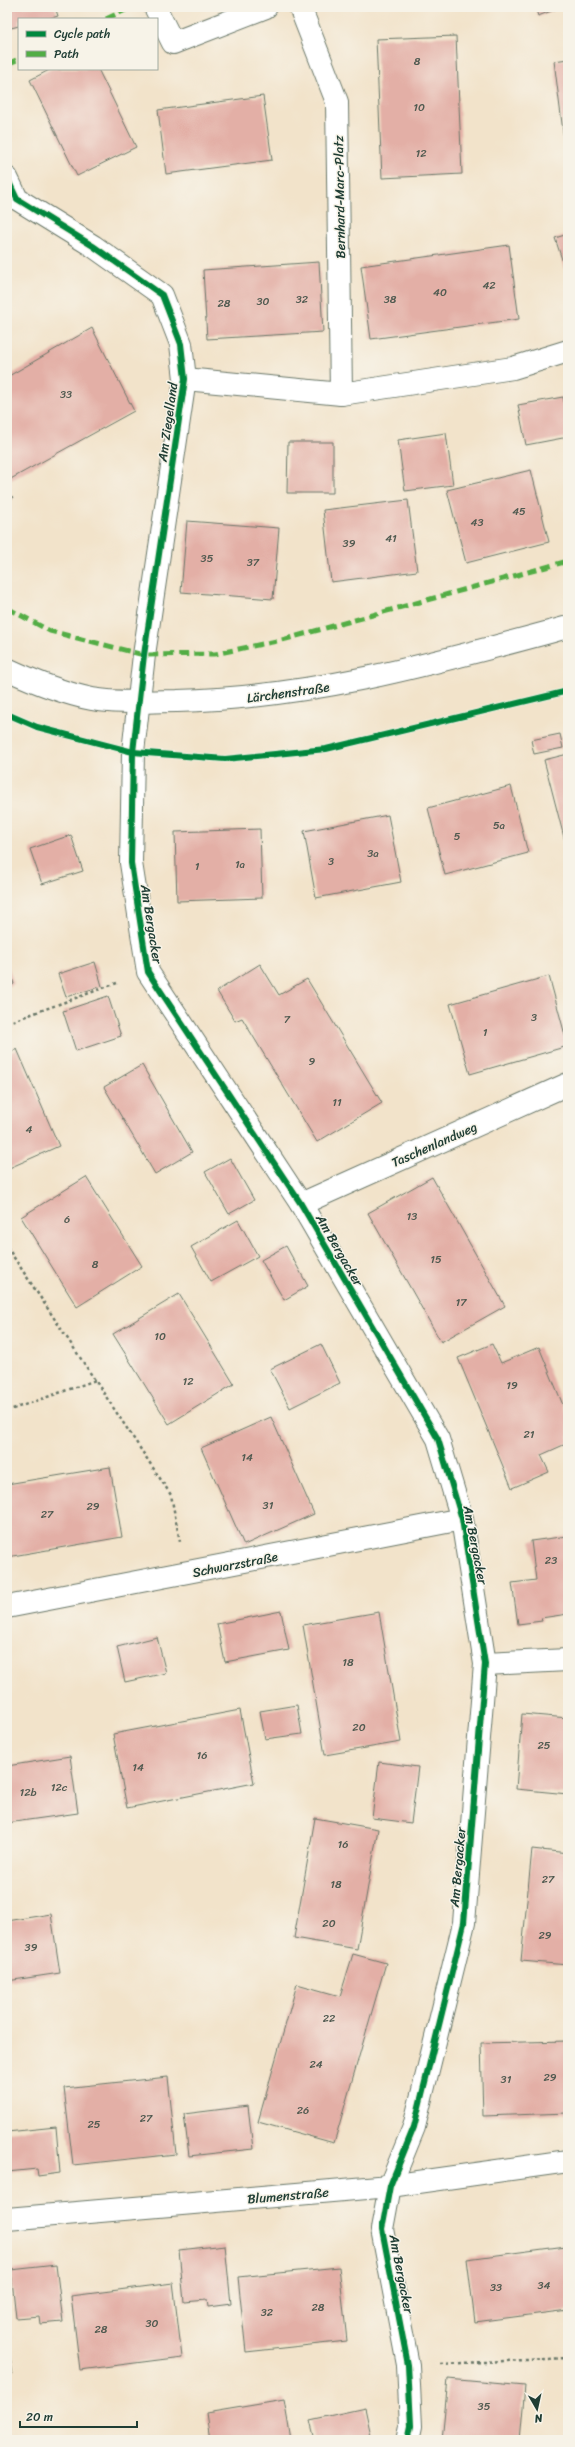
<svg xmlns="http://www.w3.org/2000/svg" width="575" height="2447" font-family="Sriracha,sans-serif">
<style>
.building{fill:#e3afa6}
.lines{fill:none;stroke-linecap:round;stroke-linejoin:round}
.street-casing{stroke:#697768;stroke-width:24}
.secondary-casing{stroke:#697768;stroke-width:24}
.path{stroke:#697768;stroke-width:2.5;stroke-dasharray:3 3;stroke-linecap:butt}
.street{stroke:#fff;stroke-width:22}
.secondary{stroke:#fff;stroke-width:22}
.quiet{stroke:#52ad45;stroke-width:5;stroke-dasharray:10 5;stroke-linecap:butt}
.cycleway-casing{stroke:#f7f3e8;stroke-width:8}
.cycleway{stroke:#00873e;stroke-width:6}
.labels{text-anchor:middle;stroke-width:3;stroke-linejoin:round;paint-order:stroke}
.number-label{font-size:11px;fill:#505a50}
.street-label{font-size:13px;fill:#1f3d34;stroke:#f7f3e8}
</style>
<rect width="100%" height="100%" fill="#f7f3e8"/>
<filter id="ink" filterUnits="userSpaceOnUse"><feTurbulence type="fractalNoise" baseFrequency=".025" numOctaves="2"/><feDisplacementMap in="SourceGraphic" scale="8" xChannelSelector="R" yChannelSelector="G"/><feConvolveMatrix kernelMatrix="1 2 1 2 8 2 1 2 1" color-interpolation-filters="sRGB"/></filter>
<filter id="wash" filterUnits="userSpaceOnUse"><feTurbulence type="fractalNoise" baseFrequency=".012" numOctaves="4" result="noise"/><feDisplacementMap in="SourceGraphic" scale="16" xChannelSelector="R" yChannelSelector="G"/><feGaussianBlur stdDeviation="0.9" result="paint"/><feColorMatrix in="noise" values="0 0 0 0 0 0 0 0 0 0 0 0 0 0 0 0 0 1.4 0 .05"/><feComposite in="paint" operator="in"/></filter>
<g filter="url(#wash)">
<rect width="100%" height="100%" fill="#f2e3ca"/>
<g id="blocks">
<g class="building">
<path d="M7 7H55L58 16 48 19H19V26L7 29Z"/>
<path d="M535 7H562L538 16Z"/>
<path d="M456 36 462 174 382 178 376 39Z"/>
<path d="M568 59V154L566 155 554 61Z"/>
<path d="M51 69H98L136 147 77 176 30 80Z"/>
<path d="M263 96 272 160 166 174 158 110Z"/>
<path d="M568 234V278L555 238Z"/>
<path d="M509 245 519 319 371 339 361 266Z"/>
<path d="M319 262 323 332 207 339 203 270Z"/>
<path d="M92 328 134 411 7 481V377Z"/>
<path d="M563 397 568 422V437L526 445 518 405Z"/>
<path d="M446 433 453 485 405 491 398 440Z"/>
<path d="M288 442H333V493H287Z"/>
<path d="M531 470 549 542 466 563 447 490Z"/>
<path d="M7 494 13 497 7 509Z"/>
<path d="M408 500 417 571 331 582 323 510Z"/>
<path d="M187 521 279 528 273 599 181 592Z"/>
<path d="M560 734 563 748 534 754 531 740Z"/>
<path d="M568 754V849H567L544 760Z"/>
<path d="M511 786 528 853 445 875 428 808Z"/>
<path d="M388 815 401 882 316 898 304 831Z"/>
<path d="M260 829 262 898 177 901 175 832Z"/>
<path d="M71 835 83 871 42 884 30 849Z"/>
<path d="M95 962 102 986 66 997 58 974Z"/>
<path d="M7 963 14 984 7 987Z"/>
<path d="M260 964 279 995 307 979 382 1103 317 1142 242 1018 235 1021 217 991Z"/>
<path d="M549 976 568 1046 470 1074 450 1004Z"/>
<path d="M108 996 121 1036 76 1051 63 1011Z"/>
<path d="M17 1049 59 1146 7 1169V1054Z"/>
<path d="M142 1065 192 1152 155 1174 104 1087Z"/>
<path d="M230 1158 254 1200 229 1214 205 1172Z"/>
<path d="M86 1177 142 1266 77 1307 21 1217Z"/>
<path d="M432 1177 505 1306 441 1342 368 1213Z"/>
<path d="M238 1220 258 1256 211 1282 191 1247Z"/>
<path d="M286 1246 308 1286 284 1300 261 1260Z"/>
<path d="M179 1294 234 1384 169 1424 113 1334Z"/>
<path d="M321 1344 340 1383 290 1408 270 1369Z"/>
<path d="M492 1344 501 1363 539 1347 568 1417V1443L541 1455 549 1472 512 1488 458 1358Z"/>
<path d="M271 1417 314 1514 244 1545 201 1448Z"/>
<path d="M110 1467 122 1537 7 1557V1484Z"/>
<path d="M568 1536V1614L541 1618 542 1621 518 1624 512 1583 536 1580 531 1541Z"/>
<path d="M281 1611 289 1650 225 1662 217 1624Z"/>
<path d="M379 1612 401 1742 325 1755 303 1625Z"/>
<path d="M157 1637 166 1673 125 1682 117 1647Z"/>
<path d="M297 1705 302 1734 265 1739 260 1711Z"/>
<path d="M240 1710 254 1783 127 1808 113 1734Z"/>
<path d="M522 1714 568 1718V1794L516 1789Z"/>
<path d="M70 1756 78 1813 7 1823V1766Z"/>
<path d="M379 1762 418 1767 411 1823 372 1818Z"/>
<path d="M315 1818 378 1829 357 1949 294 1938Z"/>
<path d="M532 1849 568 1853V1965L521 1961Z"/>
<path d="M51 1914 60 1973 7 1981V1921Z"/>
<path d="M353 1954 386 1963 334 2143 258 2122 297 1984 340 1996Z"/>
<path d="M568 2041V2113L483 2116 481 2043Z"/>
<path d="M168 2077 176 2154 73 2165 64 2088Z"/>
<path d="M248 2106 253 2149 189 2156 184 2114Z"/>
<path d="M56 2127 60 2173 38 2176 37 2169 7 2172V2132Z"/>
<path d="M225 2245 231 2304 208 2307 207 2300 184 2302 179 2250Z"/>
<path d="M566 2246 568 2310 475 2322 467 2259Z"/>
<path d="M56 2265 63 2322 40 2324 39 2316 16 2318 11 2270Z"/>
<path d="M339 2267 347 2341 246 2352 238 2277Z"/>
<path d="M173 2283 182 2357 80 2370 71 2296Z"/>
<path d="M7 2337 13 2375H7Z"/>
<path d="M448 2379 525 2386 520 2440H442Z"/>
<path d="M284 2400 291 2440H210L206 2413Z"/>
<path d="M365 2408 372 2440H315L310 2420Z"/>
</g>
</g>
</g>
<g filter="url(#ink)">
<use href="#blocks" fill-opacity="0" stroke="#697768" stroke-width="1"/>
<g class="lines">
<defs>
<g id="street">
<path d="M155 7 173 43 266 7"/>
<path d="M300 7 337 102 341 394"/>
<path d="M7 178 17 199 93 246 162 295 181 344 185 379 144 655 133 752 131 863 148 972 301 1204 438 1439 462 1519 485 1664 464 1923 414 2127 390 2186 382 2229 408 2365 411 2426 408 2440"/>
<path d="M185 379 341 394 513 368 568 351"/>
<path d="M301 1204 568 1084"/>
<path d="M7 1607 462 1519"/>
<path d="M485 1664 568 1660"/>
<path d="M7 2219 390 2186 568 2161"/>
</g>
<path id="secondary" d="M7 669C35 682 62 693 92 699 119 704 150 701 177 701 312 698 439 662 568 627"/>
</defs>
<use href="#street" class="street-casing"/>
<use href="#secondary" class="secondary-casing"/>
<g class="path">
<path d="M7 1023 117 983"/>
<path d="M7 1247 171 1495 180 1542"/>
<path d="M7 1411 96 1380"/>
<path d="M441 2364 568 2358"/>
</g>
<use href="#street" class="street"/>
<use href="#secondary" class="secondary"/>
<g class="quiet">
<path d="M106 19 132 7"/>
<path d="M7 64 19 59"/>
<path d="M7 608 50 631 144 655 215 654 286 639 568 561"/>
</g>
<defs>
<g id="cycleway">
<path d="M7 178 17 199 93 246 162 295 181 344 185 379 144 655 133 752 131 863 148 972 301 1204 438 1439 462 1519 485 1664 464 1923 414 2127 390 2186 382 2229 408 2365 411 2426 408 2440"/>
<path d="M7 714 37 727 133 752 225 759 326 749 568 691"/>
</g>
</defs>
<use href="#cycleway" class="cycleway-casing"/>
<use href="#cycleway" class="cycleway"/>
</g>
</g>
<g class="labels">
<g class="number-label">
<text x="417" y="65">8</text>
<text x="419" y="111">10</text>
<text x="421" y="157">12</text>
<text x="489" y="289">42</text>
<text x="440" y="296">40</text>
<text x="302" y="303">32</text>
<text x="390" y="303">38</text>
<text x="263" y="305">30</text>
<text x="224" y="307">28</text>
<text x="66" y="398">33</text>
<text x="519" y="515">45</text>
<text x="477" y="526">43</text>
<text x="391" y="542">41</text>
<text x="349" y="547">39</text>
<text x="207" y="562">35</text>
<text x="253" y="566">37</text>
<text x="499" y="829">5a</text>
<text x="457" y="840">5</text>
<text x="373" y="857">3a</text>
<text x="331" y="865">3</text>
<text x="240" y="868">1a</text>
<text x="197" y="870">1</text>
<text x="534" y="1021">3</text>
<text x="287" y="1023">7</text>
<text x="485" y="1036">1</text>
<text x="312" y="1065">9</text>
<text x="337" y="1106">11</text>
<text x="29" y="1133">4</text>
<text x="412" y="1220">13</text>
<text x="67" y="1223">6</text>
<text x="436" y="1263">15</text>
<text x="95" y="1268">8</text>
<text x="461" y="1306">17</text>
<text x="160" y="1340">10</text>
<text x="188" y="1385">12</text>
<text x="512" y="1389">19</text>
<text x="529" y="1438">21</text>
<text x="247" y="1461">14</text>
<text x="268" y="1509">31</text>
<text x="93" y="1510">29</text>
<text x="47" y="1518">27</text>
<text x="551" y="1564">23</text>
<text x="348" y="1666">18</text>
<text x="359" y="1731">20</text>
<text x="544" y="1749">25</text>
<text x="202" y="1759">16</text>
<text x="138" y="1771">14</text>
<text x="59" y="1791">12c</text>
<text x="28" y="1796">12b</text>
<text x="343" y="1848">16</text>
<text x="548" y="1883">27</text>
<text x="336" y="1888">18</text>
<text x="329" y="1927">20</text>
<text x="545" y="1939">29</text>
<text x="31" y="1951">39</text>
<text x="329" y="2022">22</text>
<text x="316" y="2068">24</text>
<text x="550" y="2081">29</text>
<text x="506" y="2083">31</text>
<text x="303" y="2114">26</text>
<text x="146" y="2122">27</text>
<text x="94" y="2128">25</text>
<text x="544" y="2289">34</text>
<text x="496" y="2291">33</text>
<text x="318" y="2311">28</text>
<text x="267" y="2316">32</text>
<text x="152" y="2327">30</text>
<text x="101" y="2333">28</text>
<text x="484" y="2410">35</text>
</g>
<g class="street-label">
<text transform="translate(339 197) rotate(-91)" y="5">Bernhard-Marc-Platz</text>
<text transform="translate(167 422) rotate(-82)" y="5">Am Ziegelland</text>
<text transform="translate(288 692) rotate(-8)" y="5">Lärchenstraße</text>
<text transform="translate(152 924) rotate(81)" y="5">Am Bergacker</text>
<text transform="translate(434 1144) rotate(-24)" y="5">Taschenlandweg</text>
<text transform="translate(340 1250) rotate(60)" y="5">Am Bergacker</text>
<text transform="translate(476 1545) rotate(79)" y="5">Am Bergacker</text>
<text transform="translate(235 1564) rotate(-11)" y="5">Schwarzstraße</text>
<text transform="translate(457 1867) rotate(-85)" y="5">Am Bergacker</text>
<text transform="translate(288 2195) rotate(-5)" y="5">Blumenstraße</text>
<text transform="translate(402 2274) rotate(79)" y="5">Am Bergacker</text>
</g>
</g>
<rect width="575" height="2447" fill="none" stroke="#f7f3e8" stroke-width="24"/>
<rect x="18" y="18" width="140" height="52" fill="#f7f3e8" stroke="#a1aaa0"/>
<rect x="26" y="31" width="20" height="6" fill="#00873e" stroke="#a1aaa0"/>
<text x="54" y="38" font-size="12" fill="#1f3d34">Cycle path</text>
<rect x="26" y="51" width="20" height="6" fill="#52ad45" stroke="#a1aaa0"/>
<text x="54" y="58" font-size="12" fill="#1f3d34">Path</text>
<g transform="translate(537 2409) rotate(171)" stroke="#f7f3e8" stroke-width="3" paint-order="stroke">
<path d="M0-3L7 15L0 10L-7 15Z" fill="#1f3d34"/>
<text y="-6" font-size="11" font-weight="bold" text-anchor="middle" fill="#1f3d34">N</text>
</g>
<path d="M20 2421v6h117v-6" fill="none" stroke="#1f3d34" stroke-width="2"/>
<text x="26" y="2421" font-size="12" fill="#1f3d34" stroke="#f7f3e8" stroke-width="3" paint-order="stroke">20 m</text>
</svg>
